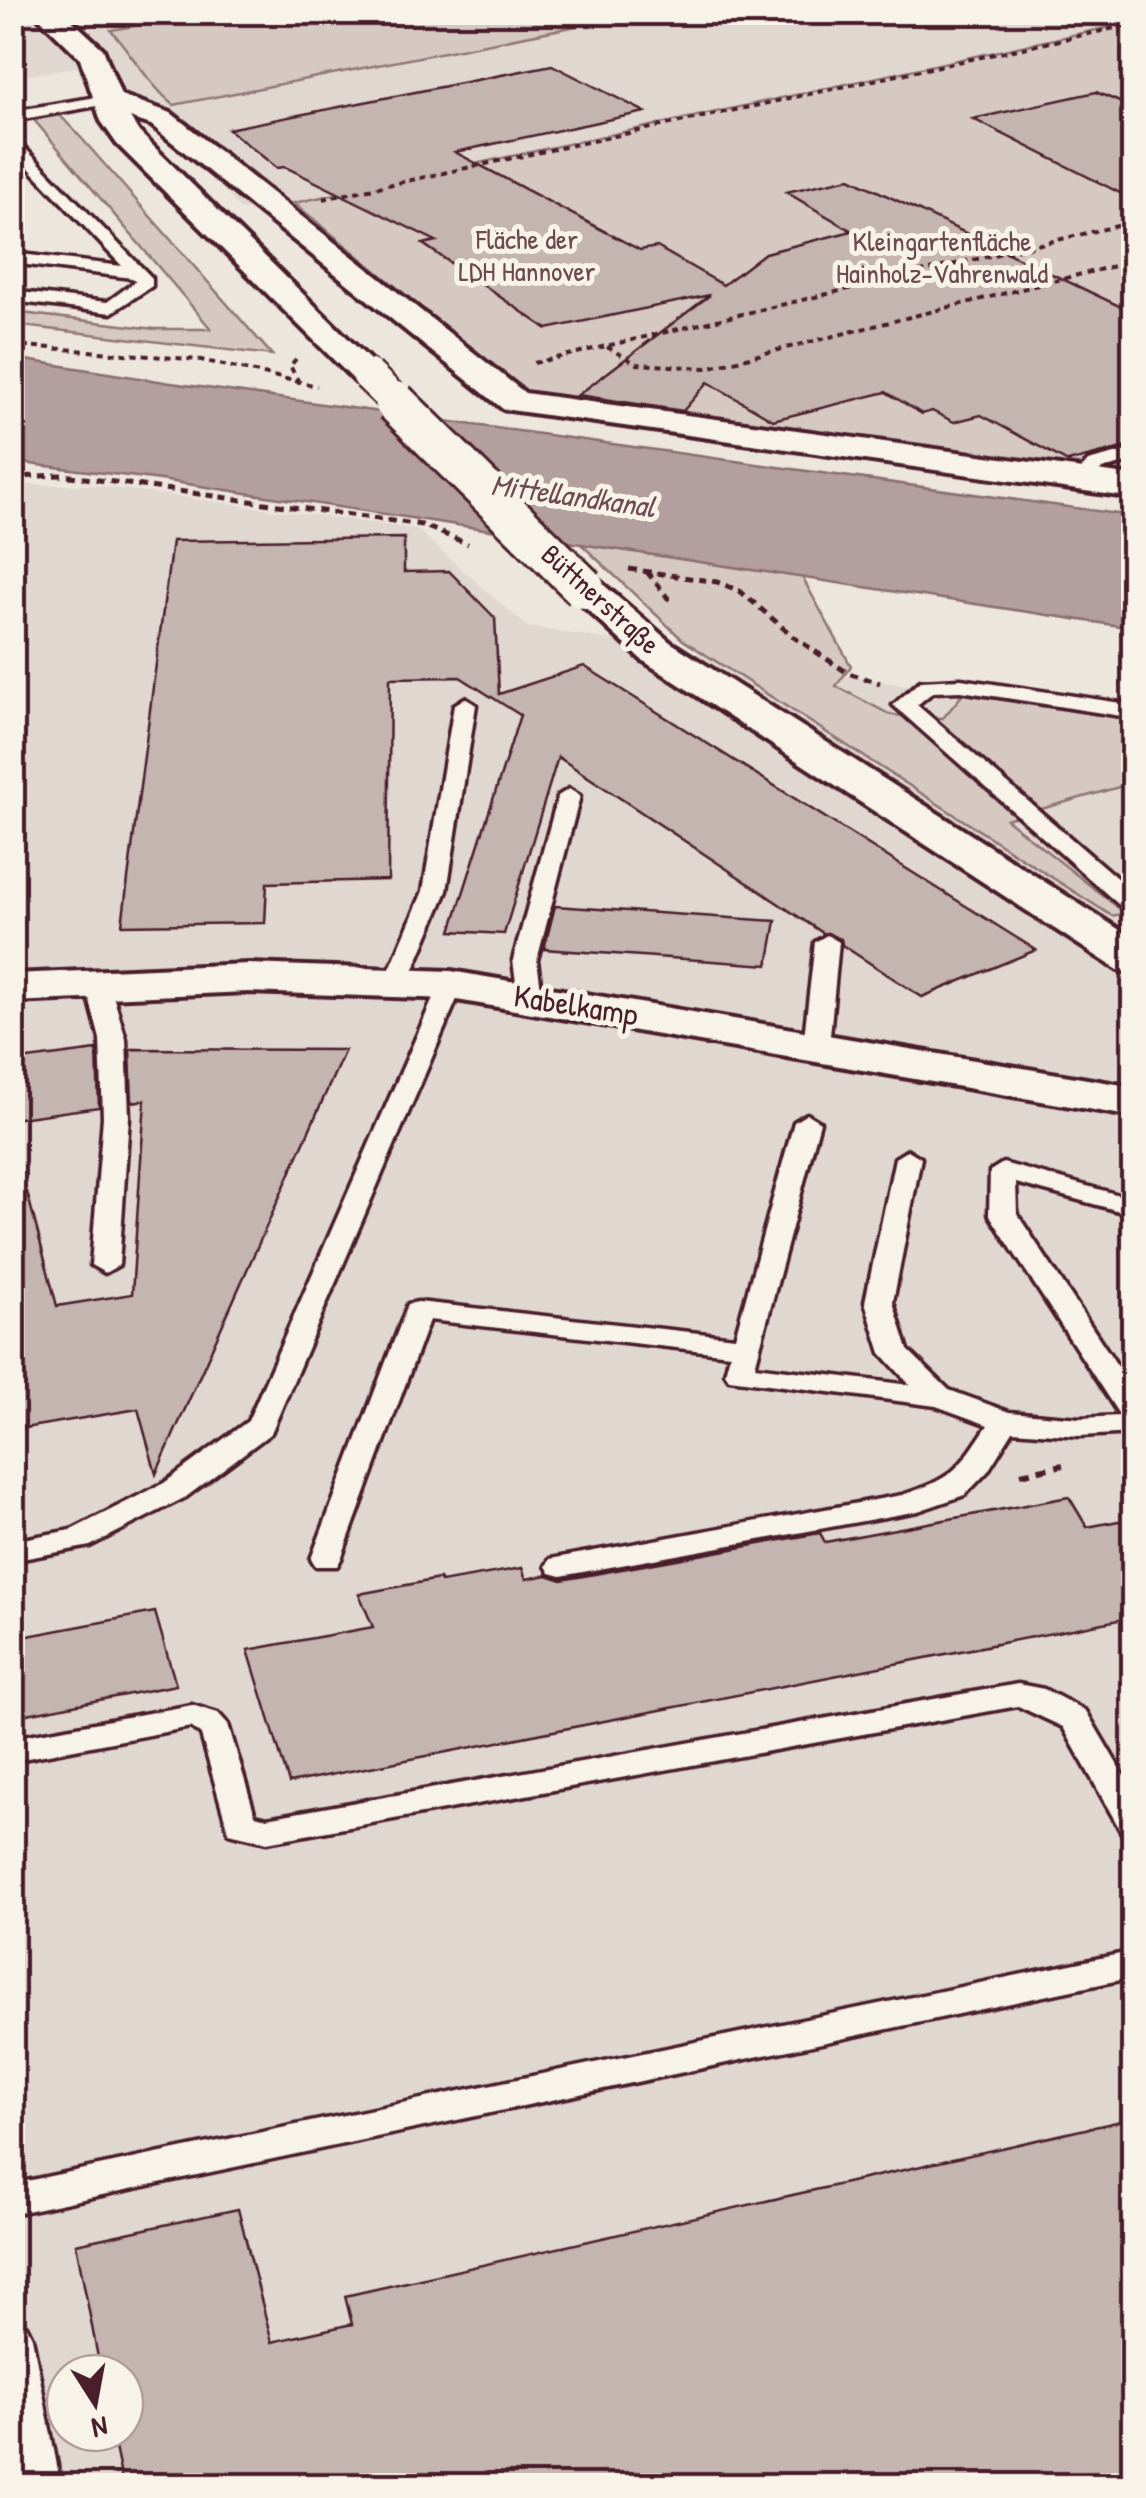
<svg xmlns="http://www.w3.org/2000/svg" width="1146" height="2498" font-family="'Patrick Hand',sans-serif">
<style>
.built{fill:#e0d7d0;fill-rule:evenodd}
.green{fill:#d5c9c2;stroke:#907476;stroke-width:2.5}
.water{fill:#b39f9d;stroke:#896c6f;stroke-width:2.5}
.building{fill:#c4b5b0;stroke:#4a1f2b;stroke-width:2.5}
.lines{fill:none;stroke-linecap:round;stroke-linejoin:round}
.lane-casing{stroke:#4a1f2b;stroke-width:7}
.street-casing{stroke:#4a1f2b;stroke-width:8}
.path-far2{stroke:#4a1f2b;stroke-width:4;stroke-dasharray:6 5;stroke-linecap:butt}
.path-far1{stroke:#4a1f2b;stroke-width:5;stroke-dasharray:8 6;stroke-linecap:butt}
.path{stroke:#4a1f2b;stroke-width:6;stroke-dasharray:10 8;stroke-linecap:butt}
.lane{fill:#f7f3e8;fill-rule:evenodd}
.street{fill:#f7f3e8;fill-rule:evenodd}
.street-bridge-far1-casing{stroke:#4a1f2b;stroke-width:36;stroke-linecap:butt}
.street-bridge-casing{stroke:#4a1f2b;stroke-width:46;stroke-linecap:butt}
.street-bridge-far1{stroke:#f7f3e8;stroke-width:31}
.street-bridge{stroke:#f7f3e8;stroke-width:40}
.labels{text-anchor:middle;stroke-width:10;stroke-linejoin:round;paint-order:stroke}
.far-park-label{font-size:28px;fill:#6d4a51;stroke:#f7f3e8}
.far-street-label{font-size:28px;fill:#4a1f2b;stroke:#f7f3e8}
.far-water-label{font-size:30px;font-style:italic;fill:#6f4c53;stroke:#f7f3e8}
.street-label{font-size:32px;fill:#4a1f2b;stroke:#f7f3e8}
</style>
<rect width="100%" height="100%" fill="#ece6dd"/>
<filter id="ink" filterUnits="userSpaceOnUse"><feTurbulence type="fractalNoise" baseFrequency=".01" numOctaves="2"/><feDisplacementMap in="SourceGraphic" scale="20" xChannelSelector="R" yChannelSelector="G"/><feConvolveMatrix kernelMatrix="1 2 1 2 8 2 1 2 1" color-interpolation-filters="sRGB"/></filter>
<g filter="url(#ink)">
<g class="built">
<path d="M13 13H1133V22L294 203 240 210 176 131 109 100 97 63 13 78Z"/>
<path d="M12 485H93L416 529 528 627 1133 720V2485H13ZM65 2373H125V2433H65Z"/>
</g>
<g class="green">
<path d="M207 13H643L174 105C151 87 131 53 111 30Z"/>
<path d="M1133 22V477L524 392 294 203Z"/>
<path d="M56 111 84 141 272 355 13 325V312L155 329H211L29 114Z"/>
<path d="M581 544 802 577 851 666 836 686 891 715 943 718 963 694 1133 720V783L1006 819 1125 913 1112 916 683 640Z"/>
</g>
<path class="water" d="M13 358 171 383 1133 516V628L161 480 13 462Z"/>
<g class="building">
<path d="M552 65 645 112 455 152 640 250 657 247 723 285 765 253 852 231 786 192 850 178 1134 313V445L1068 462 981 415 954 422 932 411 922 414 886 392 773 420 708 382 683 411 578 395 710 295 547 329 423 244 436 241 285 167 277 168 228 129Z"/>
<path d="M1096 92 1134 108V200L973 119Z"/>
<path d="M404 538V572L449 571 495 618 499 694 584 666 1036 950 922 997 842 945 841 939 823 933 558 757 504 934 451 931 520 715 460 677 390 678 388 880 267 883 265 923 122 925 172 541Z"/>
<path d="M555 906 776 921 768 965 544 949Z"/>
<path d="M130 1049 345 1050 156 1474 138 1409 12 1430V1194L27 1192 57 1306 132 1294 145 1100 132 1102Z"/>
<path d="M97 1050 99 1107 12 1119V1061Z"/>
<path d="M1069 1497 1087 1527 1134 1518V1617L289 1783 248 1650 373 1627 359 1594 439 1579 441 1582 522 1568 526 1579 547 1575 562 1580 820 1533 825 1542Z"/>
<path d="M155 1612 176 1685 12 1717V1639Z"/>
<path d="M1134 2118V2486H123L112 2433H125V2373H101L76 2244 238 2209 272 2342 352 2324 345 2296Z"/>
</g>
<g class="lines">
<defs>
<g id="lane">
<path d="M109 95 117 100 114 103 12 121V111Z"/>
<path d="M12 135 152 278V286L111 313 12 301V291L107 302 136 281 132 278 12 263V253L122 266 12 150Z"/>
<path d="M1134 449V461L1102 469 1089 484 1082 486 1072 480 1088 461Z"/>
<path d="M961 679 1134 705V718L961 691 933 692 917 705 1134 893V913L1126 911 893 705 920 681Z"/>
<path d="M465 698 476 705 447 891 408 983 396 990 387 988 384 983 423 891 454 705Z"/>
<path d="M569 789 580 796 537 960 542 997 530 1004 518 997 513 960 558 796Z"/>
<path d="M827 935 839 942 829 1046 816 1054 803 1046 815 942Z"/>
<path d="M97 975 109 982 126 1039 129 1117 119 1265 105 1273 91 1265 103 1117 100 1039 85 982Z"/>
<path d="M451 978 463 985 271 1433 186 1497 90 1546 12 1561V1541L71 1530 164 1483 248 1421 439 985Z"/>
<path d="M807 1114 820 1122 755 1366 910 1385 881 1353 865 1302 895 1158 908 1150 921 1158 893 1302 908 1350 949 1390 1009 1412 1080 1418 1120 1416 989 1214 990 1171 1003 1163 1134 1199V1215L1016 1183 1017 1214 1134 1391V1433L1080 1436 1013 1431 988 1471 965 1495 918 1511 561 1576 550 1573 546 1566 550 1559 902 1495C954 1478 958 1470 988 1425L936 1406 729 1379 725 1373 730 1354 429 1320 341 1559 337 1566H315L311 1559 408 1304 418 1302 735 1337 794 1122Z"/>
<path d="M1018 1684 1044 1689 1086 1711 1134 1793V1836L1122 1833 1063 1727 1018 1706 267 1842 229 1833 201 1735 191 1727 12 1761V1738L192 1705 218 1713 228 1724 255 1815 267 1818Z"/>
<path d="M1134 1951V1977L12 2214V2184Z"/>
<path d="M12 2321 26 2325 32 2337 61 2486H21L12 2443Z"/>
</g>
<g id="street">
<path d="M33 12H63L103 49 121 95 171 113 525 393 1134 476V498L503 409 151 125 130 118 139 132 385 375 380 382 368 385 356 382 117 144 101 121 80 58Z"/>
<path d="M584 576 598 580 670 642 1134 939V974L1118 970 642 660 564 588 570 580Z"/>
<path d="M248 964 451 971 1134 1087V1117L451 999 248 992 12 1002V974Z"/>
</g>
</defs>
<use href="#lane" class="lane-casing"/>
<use href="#street" class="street-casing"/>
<g class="path-far2">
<path d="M323 199 1134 24"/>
<path d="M12 345 201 360 317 386"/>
<path d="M607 347 637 364 706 368 1134 261"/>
<path d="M296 359 290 366 300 384"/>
<path d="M534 363 1134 222"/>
</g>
<g class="path-far1">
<path d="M12 477 63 475 422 525 468 544"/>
<path d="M629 569 717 582 740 591 795 638 848 673 880 683"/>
<path d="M647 572 668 598 663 604"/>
</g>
<path class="path" d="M1021 1474 1063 1465"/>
<use href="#lane" class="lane"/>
<use href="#street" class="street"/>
<defs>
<path id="street-bridge-far1" d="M368 375 398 404"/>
<path id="street-bridge" d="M395 402 584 588"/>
</defs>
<use href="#street-bridge-far1" class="street-bridge-far1-casing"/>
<use href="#street-bridge" class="street-bridge-casing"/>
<use href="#street-bridge-far1" class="street-bridge-far1"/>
<use href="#street-bridge" class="street-bridge"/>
</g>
</g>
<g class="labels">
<g class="far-park-label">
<text x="527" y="249">Fläche der<tspan x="527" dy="32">LDH Hannover</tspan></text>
<text x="942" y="251">Kleingartenfläche<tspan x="942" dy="32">Hainholz-Vahrenwald</tspan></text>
</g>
<g class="far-street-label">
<text transform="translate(601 599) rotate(42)" y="10">Büttnerstraße</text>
</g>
<g class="far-water-label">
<text transform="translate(573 496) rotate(8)" y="10">Mittellandkanal</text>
</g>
<g class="street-label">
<text transform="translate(576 1005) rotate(9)" y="11">Kabelkamp</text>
</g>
</g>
<rect width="1146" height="2498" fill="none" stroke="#f7f3e8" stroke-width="50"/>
<rect x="25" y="25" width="1096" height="2448" fill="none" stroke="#4a1f2b" stroke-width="4" filter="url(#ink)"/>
<g transform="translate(95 2403) rotate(169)"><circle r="48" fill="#f7f3e8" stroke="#b29e9c" stroke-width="2.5"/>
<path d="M0-8L18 38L0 25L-18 38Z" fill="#4a1f2b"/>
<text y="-15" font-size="28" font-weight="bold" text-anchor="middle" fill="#4a1f2b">N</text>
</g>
</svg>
